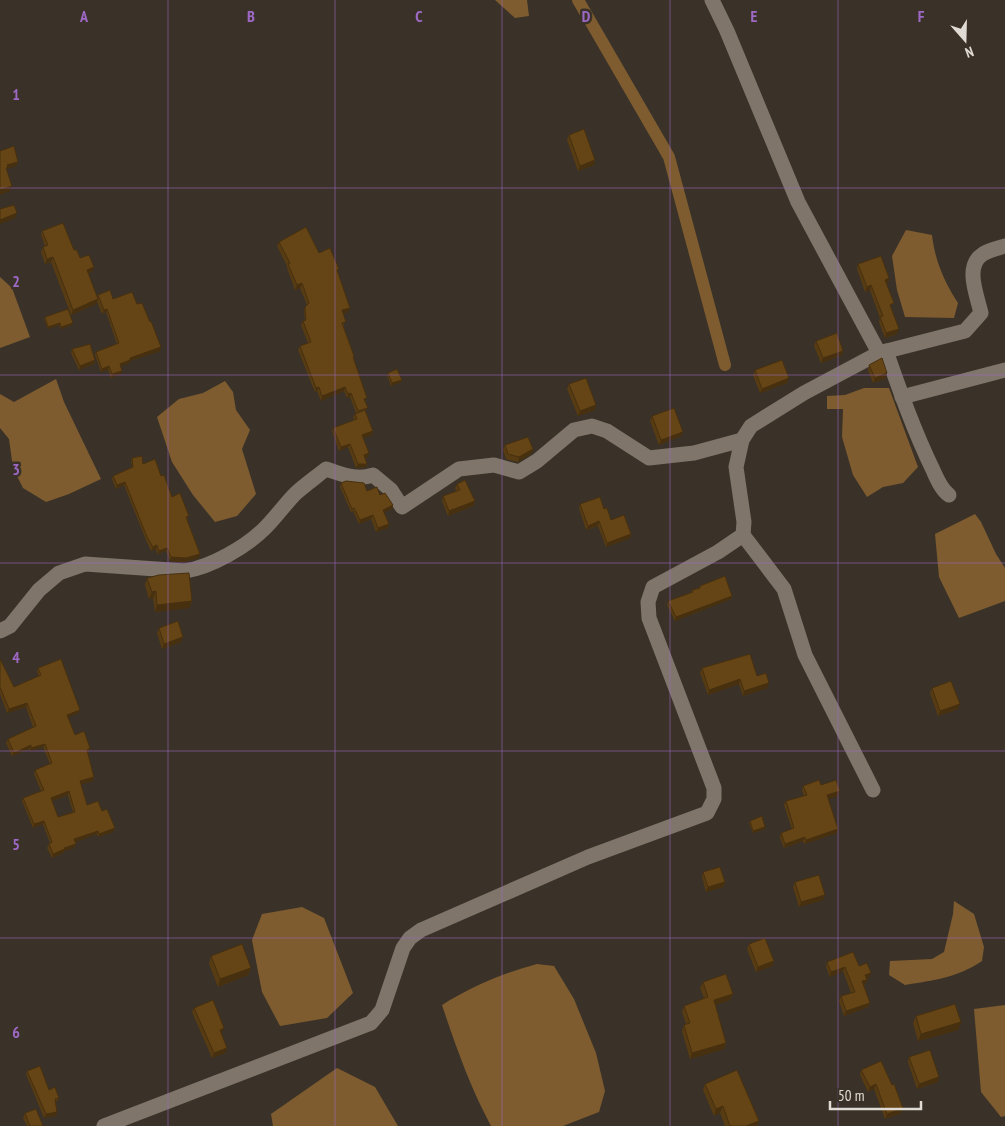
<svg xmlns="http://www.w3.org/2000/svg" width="1005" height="1126" font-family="'PT Sans Narrow',sans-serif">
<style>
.water{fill:#7e5c2f}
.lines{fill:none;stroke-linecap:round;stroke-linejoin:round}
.canal{stroke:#7e5c2f;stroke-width:12}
.minor{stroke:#7f756a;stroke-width:15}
.wall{fill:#573b13;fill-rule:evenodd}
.shaded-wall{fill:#47300f}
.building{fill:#654516;stroke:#47300f;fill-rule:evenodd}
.grid{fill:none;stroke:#9e69c6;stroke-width:1;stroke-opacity:0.55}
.grid-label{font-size:16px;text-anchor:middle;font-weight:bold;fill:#9e69c6;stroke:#3a3228;stroke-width:5;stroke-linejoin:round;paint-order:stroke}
</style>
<rect width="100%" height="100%" fill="#3a3228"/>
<g class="water">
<path d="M495 0H527L529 16 515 18Z"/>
<path d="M906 230 932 235C935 261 944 281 958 303L954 318 905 317 897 290 892 256Z"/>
<path d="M0 277 12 288 30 337 0 348Z"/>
<path d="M56 379 64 402 101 479 69 494 46 502 23 488 13 468 9 439 0 428V394L14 402Z"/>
<path d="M225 381 233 392 236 410 250 430 242 449 256 494 237 516 215 522 193 495 172 462 157 417 179 399 203 393Z"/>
<path d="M864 388H889L918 467 903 483 883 487 867 497 853 475 842 437 843 409H827V396L845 395Z"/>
<path d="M975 514 981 522 996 554 1005 568V601L959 618 939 577 935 534Z"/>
<path d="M954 901 974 914 984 947 982 961C957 978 934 980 905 985L889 975 890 961 932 959 944 952 953 914Z"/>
<path d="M302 907 324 918 353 993 327 1018 280 1026 262 992 252 940 262 914Z"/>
<path d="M537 964 554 966 574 999 596 1053 605 1091 599 1112 563 1126H491C470 1087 456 1047 442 1005 471 987 503 973 537 964Z"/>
<path d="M1005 1005V1116L1001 1117 981 1092 974 1009Z"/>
<path d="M337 1068 375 1087 398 1126H273L271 1114Z"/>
</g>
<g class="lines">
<path class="canal" d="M578 0 669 157 725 365"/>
<g class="minor">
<path d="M712 0 727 31 798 202 879 353"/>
<path d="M886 351C900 391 914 431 933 470 937 479 941 489 949 495"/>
<path d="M902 397 1005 370"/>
<path d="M743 535 784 589 805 655 873 790"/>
<path d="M0 631 10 626 39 590 59 573 85 564 185 571C211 567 246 547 265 528 276 517 285 504 296 493 305 485 316 477 326 469 342 474 357 481 373 475L391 490 402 507 459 469 494 465 519 472 537 461 574 430 592 426 607 431 649 458 694 453 742 440"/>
<path d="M104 1126 371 1023 382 1010 403 948 410 938 421 930 588 857 707 813 714 799V788L649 618 648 602 653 587 718 552 743 535 744 522 736 467 742 440 751 426 804 393 879 353 965 331 981 313C977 295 964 266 983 254 989 250 998 248 1005 246"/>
</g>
</g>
<g class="wall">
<path d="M569 135 594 165 578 171 567 140Z"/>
<path d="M42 231 74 250 92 272 88 273 97 297 98 295 137 304 160 351 130 361 129 363 121 366V374L111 378 108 370 101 372 95 355 96 352 117 344 106 312 102 314 97 301 96 304 71 315 51 262 45 264 41 252 43 247 45 246 41 235Z"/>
<path d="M279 242 319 253 338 272 348 312 343 314 344 326H343L354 356 353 359 365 402 366 412 372 435 363 438 368 457 365 458 367 464 366 467 356 468 348 447 339 451 332 431 333 428 354 420 353 417 355 414 356 413 350 397 347 398 344 391 321 401 317 391 315 392 298 350 300 346 308 343 301 325 303 321 305 320 304 311 305 307 307 305 300 288 295 290 287 268V266L277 246Z"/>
<path d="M858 264 889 278 888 283 886 284 897 334 885 338 879 322 880 318 870 290 865 292 857 269Z"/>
<path d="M45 317 72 325 61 329 59 325 48 329 44 319Z"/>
<path d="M816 341 843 351 842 355 821 363 814 346Z"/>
<path d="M72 349 95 360 94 364 79 370 71 353Z"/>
<path d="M869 365 886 378 873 383 868 370Z"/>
<path d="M755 370 787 383 760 393 753 375Z"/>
<path d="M388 373 402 380 401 382 391 386 387 375Z"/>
<path d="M569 384 595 410 578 416 567 389Z"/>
<path d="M652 416 681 436 659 445 650 421Z"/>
<path d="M505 445 533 449 531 454 518 462 506 459 503 450Z"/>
<path d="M132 458 143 464 161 476 172 497 188 519 187 520 199 558 184 562 170 561 166 551 157 554 156 549 151 551 146 540 124 485 116 489 112 479 113 476 132 467 131 461Z"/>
<path d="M341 483 380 495 393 505 392 509 384 512 389 524 388 528 376 532 371 519 359 524 353 511 351 512 340 487Z"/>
<path d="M457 484 475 501 473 506 448 516 442 501 443 496 456 491 455 488Z"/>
<path d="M580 504 604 509 611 520 631 534 630 538 606 547 598 526 586 530 579 508Z"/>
<path d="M147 578 192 601 189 608 155 612 153 598 149 599 145 585Z"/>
<path d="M700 586 732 596 731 599 675 621 667 605 668 601 691 593 692 590 699 588Z"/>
<path d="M159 628 181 642 162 649 157 633Z"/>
<path d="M0 659 14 687 39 676 37 672 38 668 80 710 78 713 68 717 75 735 90 748 88 752H87L94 777 93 781 81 784 87 805 102 811 113 832 98 837 97 834 75 842 76 844 74 848 64 851 63 853 52 858 47 848 49 844 50 843 43 824 33 828 22 801 23 798 41 791 34 774 35 770 50 764 43 747 30 751 29 749 12 756 6 743 8 739 33 727 26 707 7 713 0 694ZM68 795 73 812 58 817 52 801Z"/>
<path d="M702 668 757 676 767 688 743 696 739 684 708 695 700 673Z"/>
<path d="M932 688 958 709 938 716 930 693Z"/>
<path d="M821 785 838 796 828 799 838 829 837 833 804 844 803 841 784 848 780 838 781 833 792 829 784 805 786 801 804 796 802 790 803 786Z"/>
<path d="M750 821 765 827V829L753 833 749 823Z"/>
<path d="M703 872 725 882 723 887 706 892 702 877Z"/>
<path d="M795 882 823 900 799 907 793 887Z"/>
<path d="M749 944 774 961 772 966 756 972 747 949Z"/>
<path d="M211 956 251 968 248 975 218 987 209 964Z"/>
<path d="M827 962 859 966 869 978 866 979 865 984 864 985 868 1007 844 1016 839 1001 841 996 851 993 843 971 830 977 826 967Z"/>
<path d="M703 982 730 1000 715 1005 726 1043 724 1049 690 1059 682 1031 684 1025 686 1024 682 1012 684 1006 704 998 700 988Z"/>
<path d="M194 1008 222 1033H221L225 1053 212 1058 192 1012Z"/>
<path d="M916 1016 961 1022 958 1030 918 1041 913 1023Z"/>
<path d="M909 1057 938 1082 917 1089 908 1062Z"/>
<path d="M881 1061 901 1113 885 1119 874 1089 868 1092 860 1075 861 1070Z"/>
<path d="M27 1071 59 1098 57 1101 55 1102 57 1112 56 1116 44 1118 26 1074Z"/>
<path d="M705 1084 759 1121 757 1126H725L720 1113 714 1116 703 1090Z"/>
<path d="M25 1113 43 1126H27L23 1118Z"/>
</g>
<g class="shaded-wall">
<path d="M595 160 594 165 578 171 580 166Z"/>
<path d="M18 162 16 166 7 169 6 172 4 173 7 165Z"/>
<path d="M12 186 10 191 0 195V190Z"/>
<path d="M17 213 15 218 0 224V220Z"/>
<path d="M53 257 51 262 45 264 47 259Z"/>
<path d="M94 267 92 272 85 274 87 270Z"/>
<path d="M889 278 888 283 883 285 885 280Z"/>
<path d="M302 283 300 288 295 290 297 285Z"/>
<path d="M871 285 870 290 865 292 867 287Z"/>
<path d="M98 299 96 304 71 315 73 310Z"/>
<path d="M350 308 348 312 340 315 342 310Z"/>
<path d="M107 309 106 312 102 314 104 310Z"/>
<path d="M60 323 59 325 48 329V327Z"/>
<path d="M73 323 72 325 61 329V327Z"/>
<path d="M899 329 897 334 885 338 886 333Z"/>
<path d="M161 347 160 351 130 361 129 363 119 367 120 364 130 358Z"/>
<path d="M843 351 842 355 821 363 823 358Z"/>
<path d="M95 360 94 364 79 370 80 366Z"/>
<path d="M109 366 108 370 101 372 102 369Z"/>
<path d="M122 371 121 374 111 378 112 374Z"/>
<path d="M887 373 886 378 873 383 875 378Z"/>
<path d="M789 378 787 383 760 393 762 389Z"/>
<path d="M402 380 401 382 391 386 392 383Z"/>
<path d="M319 387 317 391 315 392 316 388Z"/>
<path d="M345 387 344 391 321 401 322 396Z"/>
<path d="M351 393 350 397 347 398 348 394Z"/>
<path d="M596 405 595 410 578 416 580 411Z"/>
<path d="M373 431 372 435 361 439 362 435Z"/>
<path d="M683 432 681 436 659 445 661 440Z"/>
<path d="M350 444 348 447 339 451 341 447Z"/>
<path d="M533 449 531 454 518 462 519 457Z"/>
<path d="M369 453 368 457 363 459 364 455Z"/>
<path d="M358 464H367L366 467 356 468Z"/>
<path d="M125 482 124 485 116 489 117 485Z"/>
<path d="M475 501 473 506 448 516 449 511Z"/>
<path d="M393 505 392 509 382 513 383 510Z"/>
<path d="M373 515 371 519 359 524 360 520Z"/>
<path d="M599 521 598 526 586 530 588 526Z"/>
<path d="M389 524 388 528 376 532 378 528Z"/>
<path d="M631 534 630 538 606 547 607 543Z"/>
<path d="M157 545 156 549 151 551 153 547Z"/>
<path d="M167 548 166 551 157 554 159 551Z"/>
<path d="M200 554 199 558 184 562 170 561 171 557Z"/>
<path d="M156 591 153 598 149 599 152 592Z"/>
<path d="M732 596 731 599 675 621 676 617Z"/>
<path d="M192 601 189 608 155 612 157 605Z"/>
<path d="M183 637 181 642 162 649 164 644Z"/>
<path d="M740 679 739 684 708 695 709 690Z"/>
<path d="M769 683 767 688 743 696 744 691Z"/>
<path d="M27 703 26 707 7 713 9 709Z"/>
<path d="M960 704 958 709 938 716 940 711Z"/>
<path d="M80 710 78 713 66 718 67 715Z"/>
<path d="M45 744 43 747 30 751 31 748Z"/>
<path d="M31 745 29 749 12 756 14 753Z"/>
<path d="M94 777 93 781 79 785 80 781Z"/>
<path d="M69 791 68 795 49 802 51 798Z"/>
<path d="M840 791 838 796 825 800 827 795Z"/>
<path d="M44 821 43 824 33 828 34 824Z"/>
<path d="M765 827V829L753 833V831Z"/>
<path d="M115 828 113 832 98 837 99 834Z"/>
<path d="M838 829 837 833 804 844 806 840Z"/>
<path d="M98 831 97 834 73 843 74 839Z"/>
<path d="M805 837 803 841 784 848 785 844Z"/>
<path d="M76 844 74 848 64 851 63 853 52 858 53 854 64 848Z"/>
<path d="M725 882 723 887 706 892 708 887Z"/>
<path d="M825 895 823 900 799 907 801 902Z"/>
<path d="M774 961 772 966 756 972 758 967Z"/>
<path d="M845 967 843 971 830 977 831 972Z"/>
<path d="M251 968 248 975 218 987 220 979Z"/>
<path d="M871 973 869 978 863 980 865 975Z"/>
<path d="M867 980 865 984 861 986 862 981Z"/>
<path d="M733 994 730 1000 712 1006 714 1000Z"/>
<path d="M870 1003 868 1007 844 1016 846 1011Z"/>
<path d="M961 1022 958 1030 918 1041 921 1034Z"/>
<path d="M224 1028 222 1033 218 1035 220 1030Z"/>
<path d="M726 1043 724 1049 690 1059 692 1053Z"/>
<path d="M227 1048 225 1053 212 1058 214 1053Z"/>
<path d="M939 1077 938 1082 917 1089 919 1084Z"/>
<path d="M876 1084 874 1089 868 1092 870 1087Z"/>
<path d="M723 1106 720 1113 714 1116 716 1109Z"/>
<path d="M903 1108 901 1113 885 1119 887 1114Z"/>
<path d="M57 1112 56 1116 44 1118 46 1114Z"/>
<path d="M759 1121 757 1126H746Z"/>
</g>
<g class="building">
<path d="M584 129 595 160 580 166 569 135Z"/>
<path d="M14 146 18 162 7 165 8 167 6 168 12 186 0 190V151Z"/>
<path d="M14 205 17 213 0 220V209Z"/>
<path d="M63 223 74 250H77L80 258 89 255 94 267 87 270 98 299 73 310 53 257 47 259 43 247 48 245 42 231Z"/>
<path d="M306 227 319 253 330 248 339 269 337 270 350 308 342 310 346 322 342 323 354 356 353 357 367 398 364 399 368 408 358 411 351 393 348 394 345 387 322 396 319 387 316 388 300 346 311 342 303 321 306 320 305 307 309 303 302 283 297 285 288 264 290 263 279 242Z"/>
<path d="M881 256 889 278 885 280 894 303 890 305 899 329 886 333 880 317 883 316 871 285 867 287 858 264Z"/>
<path d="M110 290 113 299 132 292 137 304 142 303 150 322 151 321 161 347 130 358V360L120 364 122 371 112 374 109 366 102 369 96 352 119 343 107 309 104 310 98 295Z"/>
<path d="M68 309 73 323 61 327 60 323 48 327 45 317Z"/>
<path d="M837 333 843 351 823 358 816 341Z"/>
<path d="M90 344 95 360 80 366 72 349Z"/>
<path d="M882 358 887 373 875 378 869 365Z"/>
<path d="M782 360 789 378 762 389 755 370Z"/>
<path d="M397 369 402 380 392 383 388 373Z"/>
<path d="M586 378 596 405 580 411 569 384Z"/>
<path d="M674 408 683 432 661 440 652 416Z"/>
<path d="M365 410 373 431 362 435 369 453 364 455 367 464H358L350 444 341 447 333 428 357 419 355 414Z"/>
<path d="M528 437 533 449 519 457 508 454 505 445Z"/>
<path d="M142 456 143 464 155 459 161 476 164 475 172 497 180 493 189 516 186 517 200 554 186 558 171 557 167 548 159 551 157 545 153 547 147 537 125 482 117 485 113 476 133 467 132 458Z"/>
<path d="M465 480 475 501 449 511 443 496 460 490 457 484Z"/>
<path d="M346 481 364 483 367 491 377 487 380 495 385 493 393 505 383 510 389 524 378 528 373 515 360 520 354 508 352 509 341 483Z"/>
<path d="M600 497 604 509 607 508 611 520 624 515 631 534 607 543 599 521 588 526 580 504Z"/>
<path d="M189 573 192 601 157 605 156 591 152 592 147 578 159 575Z"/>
<path d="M725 576 732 596 676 617 668 601 693 592 692 590 700 588V586Z"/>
<path d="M178 621 183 637 164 644 159 628Z"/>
<path d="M750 654 757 676 766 673 769 683 744 691 740 679 709 690 702 668Z"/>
<path d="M0 659 14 687 41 675 38 668 61 659 80 710 67 715 75 735 84 731 90 748 87 750 94 777 80 781 87 805 98 801 102 811 107 809 115 828 99 834 98 831 74 839 76 844 64 848 65 849 53 854 49 844 52 842 44 821 34 824 23 798 44 790 35 770 52 763 45 744 31 748V745L14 753 8 739 36 726 27 703 9 709 0 687ZM69 791 75 812 58 817 51 798Z"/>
<path d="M951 681 960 704 940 711 932 688Z"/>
<path d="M819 780 821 785 836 780 840 791 827 795 838 829 806 840 805 837 785 844 781 833 794 828 786 801 807 795 803 786Z"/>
<path d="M762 816 765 827 753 831 750 821Z"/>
<path d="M720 867 725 882 708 887 703 872Z"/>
<path d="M819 875 825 895 801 902 795 882Z"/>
<path d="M765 938 774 961 758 967 749 944Z"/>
<path d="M242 944 251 968 220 979 211 956Z"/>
<path d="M853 952 859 966 867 963 871 973 865 975 867 980 862 981 870 1003 846 1011 841 996 855 992 845 967 831 972 827 962Z"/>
<path d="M726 974 733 994 714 1000 726 1043 692 1053 684 1025 690 1023 684 1006 708 997 703 982Z"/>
<path d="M213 1000 224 1028 220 1030 227 1048 214 1053 194 1008Z"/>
<path d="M955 1004 961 1022 921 1034 916 1016Z"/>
<path d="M930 1050 939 1077 919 1084 909 1057Z"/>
<path d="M881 1061 892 1085 894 1084 903 1108 887 1114 876 1084 870 1087 861 1070Z"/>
<path d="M40 1066 49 1090 55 1087 59 1098 55 1099 57 1112 46 1114 27 1071Z"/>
<path d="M737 1070 759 1121 746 1126H730L723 1106 716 1109 705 1084Z"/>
<path d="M36 1109 43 1126H30L25 1113Z"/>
</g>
<path class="grid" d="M168 0V1126M335 0V1126M502 0V1126M670 0V1126M838 0V1126M0 188H1005M0 375H1005M0 563H1005M0 751H1005M0 938H1005"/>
<g class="grid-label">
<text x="84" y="22">A</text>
<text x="251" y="22">B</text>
<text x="419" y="22">C</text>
<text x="586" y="22">D</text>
<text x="754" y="22">E</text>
<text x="921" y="22">F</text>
<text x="16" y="100">1</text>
<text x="16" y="287">2</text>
<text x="16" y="475">3</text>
<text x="16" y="663">4</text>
<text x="16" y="850">5</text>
<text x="16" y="1038">6</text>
</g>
<g transform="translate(965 40) rotate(160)" stroke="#3a3228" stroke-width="4" paint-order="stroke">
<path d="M0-4L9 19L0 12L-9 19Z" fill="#e0dbd4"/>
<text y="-8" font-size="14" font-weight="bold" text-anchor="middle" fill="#e0dbd4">N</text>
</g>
<path d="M830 1101v8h91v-8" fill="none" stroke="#e0dbd4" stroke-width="2.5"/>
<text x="838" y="1101" font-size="15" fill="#e0dbd4" stroke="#3a3228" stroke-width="4" paint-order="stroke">50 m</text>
</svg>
